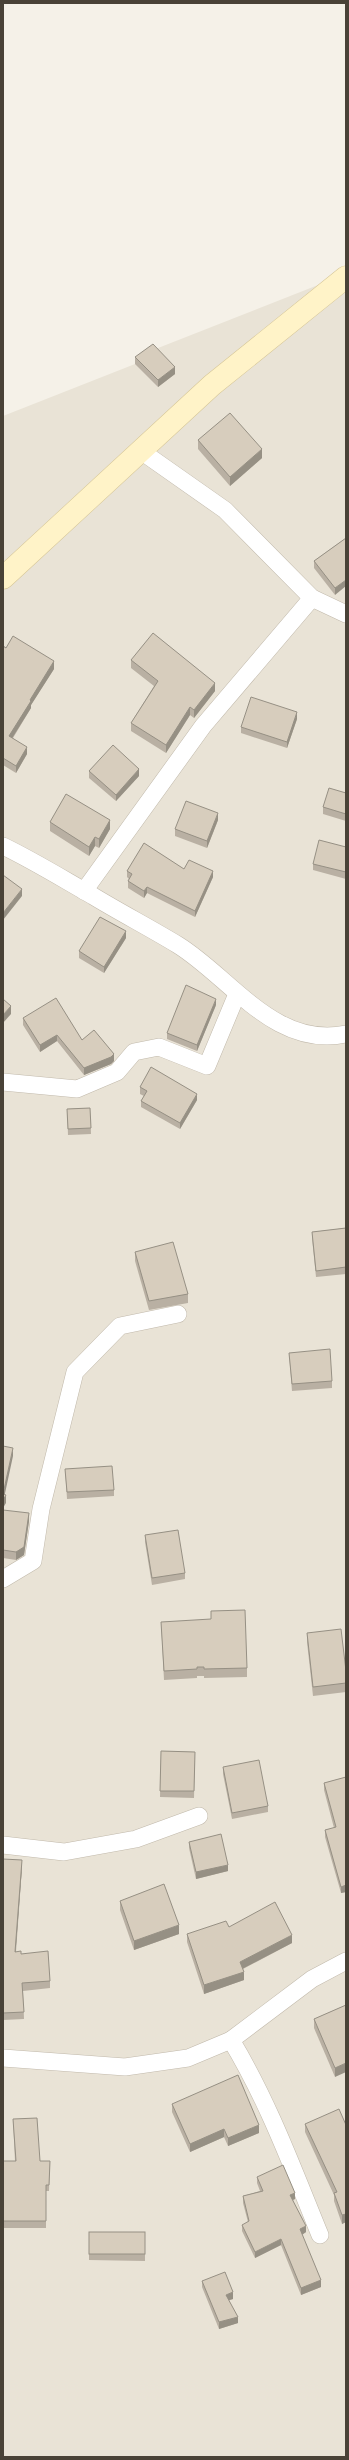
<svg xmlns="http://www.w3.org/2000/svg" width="349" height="2460" font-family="'Work Sans',sans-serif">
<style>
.residential{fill:#e9e3d6}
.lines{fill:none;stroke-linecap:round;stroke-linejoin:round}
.street-casing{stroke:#c1b9ab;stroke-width:18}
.secondary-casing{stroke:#d6c697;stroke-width:23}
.street{stroke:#fff;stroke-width:17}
.secondary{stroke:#fff3c8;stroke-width:22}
.wall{fill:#b9b0a3}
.shaded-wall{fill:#969084}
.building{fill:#d7cdbd;stroke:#969084}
</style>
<rect width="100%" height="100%" fill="#f5f1e8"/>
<path class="residential" d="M346 274V2457H3V416L135 364 153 350Z"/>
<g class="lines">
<defs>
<g id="street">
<path d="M141 451 225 510 312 598 346 614"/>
<path d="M3 846C34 861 63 879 93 896 121 913 150 928 178 945 231 978 275 1049 346 1034"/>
<path d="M84 891 203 726 312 598"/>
<path d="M3 1082 77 1089 117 1072 134 1052 159 1047 207 1066 237 994"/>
<path d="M3 1579 33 1561 41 1509 75 1372 120 1326 178 1314"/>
<path d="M3 1845 64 1852 136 1839 199 1816"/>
<path d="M231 2040C268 2101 293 2169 320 2235"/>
<path d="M3 2058 125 2067 188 2058 231 2040 312 1979 346 1961"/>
</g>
<path id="secondary" d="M3 578 212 385 346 277"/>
</defs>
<use href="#street" class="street-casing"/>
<use href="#secondary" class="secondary-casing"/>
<use href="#street" class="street"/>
<use href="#secondary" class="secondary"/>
</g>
<g class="wall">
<path d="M135 357 175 374 158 387 135 364Z"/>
<path d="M198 440 262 458 230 486 198 449Z"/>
<path d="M346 538 335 595 314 568V561Z"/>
<path d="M3 646 54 669 31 705V708L13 738 27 754 16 773 3 765Z"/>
<path d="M131 660 215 691 194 718 190 715 166 753 131 731V723L154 686 131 668Z"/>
<path d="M297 719 287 748 241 733V727Z"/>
<path d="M89 771 139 776 116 801 89 778Z"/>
<path d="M346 793V821L323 814V807Z"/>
<path d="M218 820 207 848 175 836V829Z"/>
<path d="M50 822 110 829 99 848 95 846 89 856 50 831Z"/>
<path d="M346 847V879L313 870V864Z"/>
<path d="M184 869 213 877 195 917 147 893 144 898 128 888V881L129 879 127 877V871Z"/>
<path d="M126 938 104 973 79 958V951Z"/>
<path d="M216 1005 197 1051 167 1039V1033Z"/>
<path d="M23 1018 82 1040 114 1061 111 1064 84 1075 57 1041 40 1052 23 1025Z"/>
<path d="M140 1087 197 1100 180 1129 141 1107V1101L144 1096 140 1094Z"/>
<path d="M90 1108 91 1134 68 1135 67 1109Z"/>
<path d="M346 1228V1274L316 1277 312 1238V1232Z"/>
<path d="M135 1252 188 1294V1303L149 1310 135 1261Z"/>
<path d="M289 1353 332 1381V1388L292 1391Z"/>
<path d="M65 1469 114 1490V1496L67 1499Z"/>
<path d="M3 1510 29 1521 24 1555 16 1560 3 1558Z"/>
<path d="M145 1535 185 1573V1579L152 1585 145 1542Z"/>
<path d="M161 1622 247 1668V1677L204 1678V1676H197V1678L164 1680Z"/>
<path d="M307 1633 346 1671V1692L313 1696 307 1642Z"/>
<path d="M161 1751 195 1752 194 1798 160 1797Z"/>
<path d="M223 1767 268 1806V1812L232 1819 223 1774Z"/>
<path d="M346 1777V1892L341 1893 325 1837V1830L334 1828 324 1790V1783Z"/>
<path d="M189 1842 228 1871 196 1879 189 1848Z"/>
<path d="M3 1859 22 1867 16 1952 21 1954 50 1981V1988L23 1991 24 2019 3 2020Z"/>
<path d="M120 1901 179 1934 134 1950 120 1910Z"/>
<path d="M229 1927 292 1943 243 1969 244 1980 204 1994 187 1942V1934Z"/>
<path d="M346 2005 335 2077 314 2028V2019Z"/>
<path d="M172 2104 259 2133 228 2146 224 2137 190 2152 172 2112Z"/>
<path d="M13 2119 40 2161H50L49 2191H46V2228H3V2161H15Z"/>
<path d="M305 2124 346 2125V2222L342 2224 334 2201V2195L305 2132Z"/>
<path d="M257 2177 295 2199 293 2200 306 2232 302 2235 321 2287 301 2295 281 2245 255 2258 242 2231V2225L248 2222 243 2203V2196L260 2191 257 2183Z"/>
<path d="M89 2232H145V2261L89 2260Z"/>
<path d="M202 2281 233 2299 229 2300 238 2323 219 2329 202 2287Z"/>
</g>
<g class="shaded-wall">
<path d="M175 367V374L158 387V380Z"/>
<path d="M262 449V458L230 486V477Z"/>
<path d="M346 580V586L335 595V588Z"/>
<path d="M54 661V669L31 705V708L9 743V736L30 700Z"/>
<path d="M215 683V691L194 718V710Z"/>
<path d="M190 707V715L166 753V745Z"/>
<path d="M297 712V719L287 748V742Z"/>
<path d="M27 747V754L16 773V766Z"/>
<path d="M139 769V776L116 801V795Z"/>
<path d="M218 813V820L207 848V841Z"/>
<path d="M110 820V829L99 848V839Z"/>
<path d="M95 837V846L89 856V847Z"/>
<path d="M213 871V877L195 917V911Z"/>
<path d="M147 887V893L144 898V891Z"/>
<path d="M22 889V896L3 920V913Z"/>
<path d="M126 931V938L104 973V967Z"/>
<path d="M216 999V1005L197 1051V1045Z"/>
<path d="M11 1006V1014L3 1023V1015Z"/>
<path d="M57 1035V1041L40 1052V1045Z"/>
<path d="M114 1054V1061L111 1064 84 1075V1068Z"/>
<path d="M197 1094V1100L180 1129V1123Z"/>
<path d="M13 1448V1456L4 1498 6 1495V1503L3 1508V1494Z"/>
<path d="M29 1513V1521L24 1555 16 1560V1552Z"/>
<path d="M22 1860V1867L15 1959V1952Z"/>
<path d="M228 1865V1871L196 1879V1872Z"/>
<path d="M346 1885V1892L341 1893V1887Z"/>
<path d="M179 1925V1934L134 1950V1941Z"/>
<path d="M292 1935V1943L240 1970V1962Z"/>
<path d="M244 1972V1980L204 1994V1985Z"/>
<path d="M346 2063V2072L335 2077V2068Z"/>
<path d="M259 2125V2133L228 2146V2138Z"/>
<path d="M224 2129V2137L190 2152V2144Z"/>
<path d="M295 2193V2199L290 2201V2195Z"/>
<path d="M346 2214V2222L342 2224V2215Z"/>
<path d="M306 2226V2232L300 2236V2229Z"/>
<path d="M281 2239V2245L255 2258V2252Z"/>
<path d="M321 2280V2287L301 2295V2288Z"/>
<path d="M233 2292V2299L226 2301V2295Z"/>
<path d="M238 2317V2323L219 2329V2322Z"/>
</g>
<g class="building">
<path d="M153 344 175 367 158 380 135 357Z"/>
<path d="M230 413 262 449 230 477 198 440Z"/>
<path d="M346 538V580L335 588 314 561Z"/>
<path d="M153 633 215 683 194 710 190 707 166 745 131 723 158 681 131 660Z"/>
<path d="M13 636 54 661 30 700 31 701 9 736 27 747 16 766 3 758V646L6 648Z"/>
<path d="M251 697 297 712 287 742 241 727Z"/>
<path d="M113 745 139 769 116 795 89 771Z"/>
<path d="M329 788 346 793V814L323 807Z"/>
<path d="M66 794 110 820 99 839 95 837 89 847 50 822Z"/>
<path d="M186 801 218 813 207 841 175 829Z"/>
<path d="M319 840 346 847V872L313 864Z"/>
<path d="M144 843 184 869 189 860 213 871 195 911 147 887 144 891 128 881 132 874 127 871Z"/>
<path d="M3 875 22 889 3 913Z"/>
<path d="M100 917 126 931 104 967 79 951Z"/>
<path d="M186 985 216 999 197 1045 167 1033Z"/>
<path d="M56 998 82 1040 94 1030 114 1054 111 1057 84 1068 57 1035 40 1045 23 1018Z"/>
<path d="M3 999 11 1006 3 1015Z"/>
<path d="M151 1067 197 1094 180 1123 141 1101 147 1091 140 1087Z"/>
<path d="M90 1108 91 1128 68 1129 67 1109Z"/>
<path d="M346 1228V1267L316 1271 312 1232Z"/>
<path d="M173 1242 188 1294 149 1301 135 1252Z"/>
<path d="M330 1349 332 1381 292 1384 289 1353Z"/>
<path d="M3 1446 13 1448 3 1494 6 1495 3 1500Z"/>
<path d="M112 1466 114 1490 67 1492 65 1469Z"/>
<path d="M3 1510 29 1513 24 1547 16 1552 3 1550Z"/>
<path d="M178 1530 185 1573 152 1578 145 1535Z"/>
<path d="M245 1610 247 1668 204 1669V1667H197V1669L164 1671 161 1622 211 1619V1611Z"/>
<path d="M341 1629 346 1671V1683L313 1687 307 1633Z"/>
<path d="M161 1751 195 1752 194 1791H160Z"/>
<path d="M259 1760 268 1806 232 1813 223 1767Z"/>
<path d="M346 1777V1885L341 1887 325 1830 336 1827 324 1783Z"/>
<path d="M221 1834 228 1865 196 1872 189 1842Z"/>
<path d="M3 1859 22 1860 15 1952 21 1951V1954L48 1951 50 1981 22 1983 24 2012 3 2013Z"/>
<path d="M164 1884 179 1925 134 1941 120 1901Z"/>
<path d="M275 1902 292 1935 240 1962 244 1972 204 1985 187 1934 226 1921 229 1927Z"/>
<path d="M346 2005V2063L335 2068 314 2019Z"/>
<path d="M238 2075 259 2125 228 2138 224 2129 190 2144 172 2104Z"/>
<path d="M339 2109 346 2125V2214L342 2215 334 2193 337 2192 305 2124Z"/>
<path d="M37 2118 40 2161H50L49 2185H46V2221H3V2161H16L13 2119Z"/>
<path d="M283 2165 295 2193 290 2195 306 2226 300 2229 321 2280 301 2288 281 2239 255 2252 242 2225 249 2221 243 2196 263 2191 257 2177Z"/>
<rect x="89" y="2232" width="56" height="22"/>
<path d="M225 2272 233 2292 226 2295 238 2317 219 2322 202 2281Z"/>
</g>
<rect width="349" height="2460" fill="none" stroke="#494237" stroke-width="8"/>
</svg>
